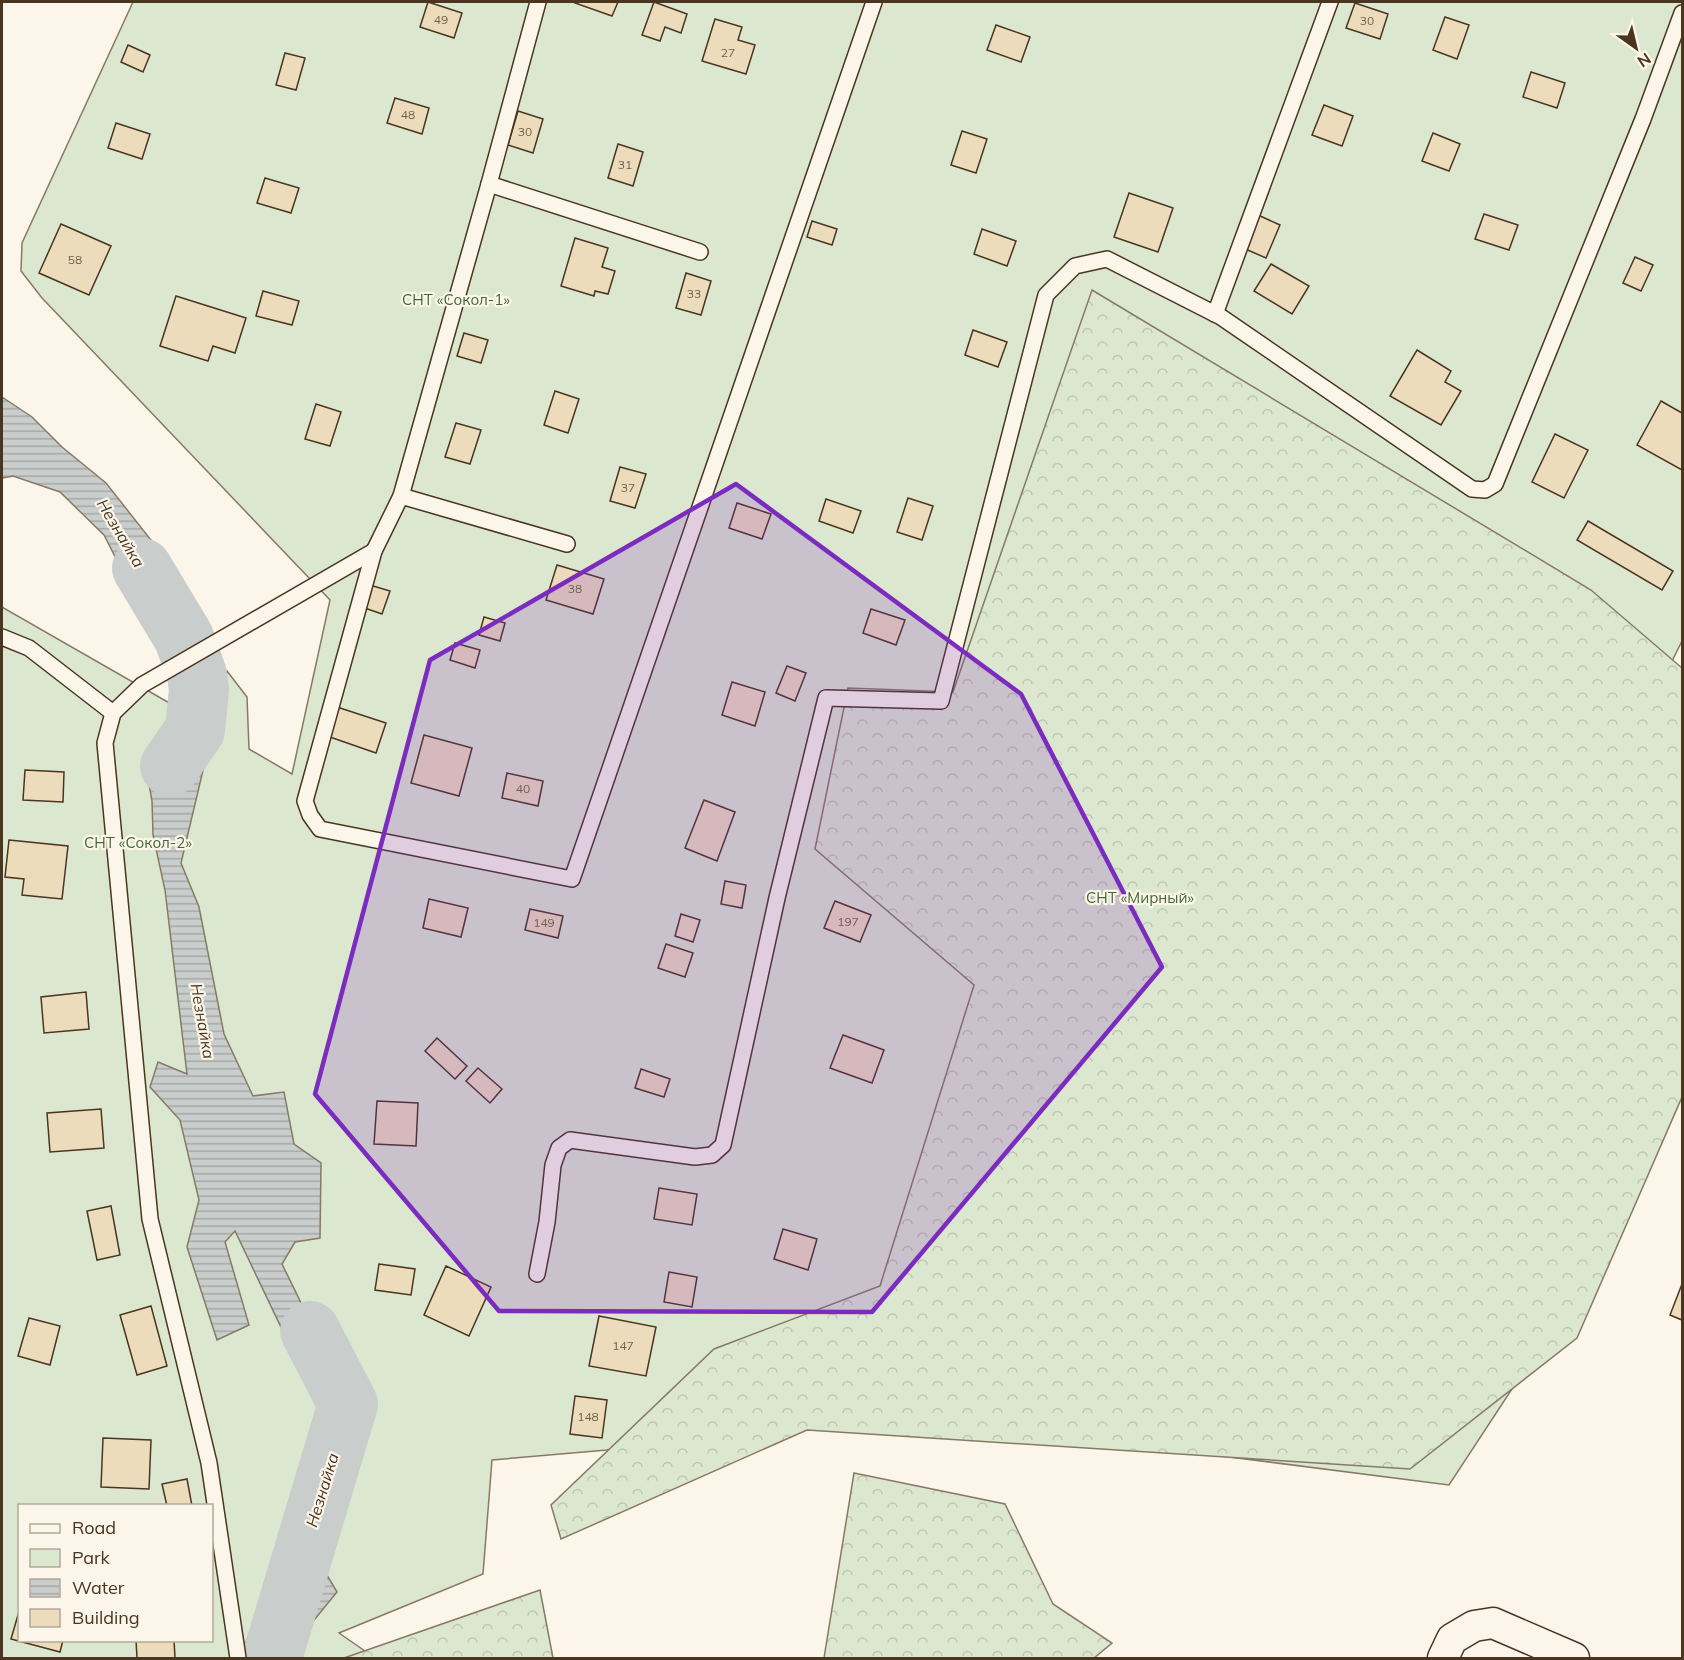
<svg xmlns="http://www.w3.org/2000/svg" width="1684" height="1660" font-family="Mulish,sans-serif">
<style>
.green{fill:#dce7d0;stroke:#887966;stroke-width:1.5;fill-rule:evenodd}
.forest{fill:url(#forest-crowns);stroke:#887966;stroke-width:1.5}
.water{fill:url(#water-rules);stroke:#887966;stroke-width:1.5}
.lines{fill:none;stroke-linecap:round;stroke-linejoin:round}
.river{stroke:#c9cecd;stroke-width:60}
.building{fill:#ecdcbc;stroke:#4a3520;stroke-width:1.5}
.lane-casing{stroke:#4a3520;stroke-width:18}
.street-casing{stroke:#4a3520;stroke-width:33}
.lane{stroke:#fbf6e9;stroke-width:15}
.street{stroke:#fbf6e9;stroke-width:30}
.marked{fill:#7b2cbf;fill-opacity:0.2;stroke:#7b2cbf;stroke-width:4.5;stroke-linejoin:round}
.labels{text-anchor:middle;stroke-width:4.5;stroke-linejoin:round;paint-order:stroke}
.number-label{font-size:12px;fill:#725f47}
.park-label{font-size:15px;fill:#436837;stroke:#fbf6e9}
.water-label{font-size:16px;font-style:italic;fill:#4a3520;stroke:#fbf6e9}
</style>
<defs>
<pattern id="forest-crowns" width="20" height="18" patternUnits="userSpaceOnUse" patternTransform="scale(1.5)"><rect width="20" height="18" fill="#dce7d0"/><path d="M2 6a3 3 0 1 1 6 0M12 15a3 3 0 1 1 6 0" fill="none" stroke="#bec7b2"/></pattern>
<pattern id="water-rules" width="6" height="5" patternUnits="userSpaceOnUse" patternTransform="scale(1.5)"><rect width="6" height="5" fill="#c9cecd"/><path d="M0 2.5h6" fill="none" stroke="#a5a8a6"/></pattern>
</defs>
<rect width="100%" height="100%" fill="#fbf6e9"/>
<path class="green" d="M133 2H1682V641L1666 673 1682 688 1607 1244 1449 1485 823 1405 607 1450 492 1460 483 1574 339 1633 375 1658H2V607L213 728 227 671 247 697 249 749 292 774 330 600 42 298 21 271 22 243ZM20 1506H212V1640H20Z"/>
<g class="forest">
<path d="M1092 290 1591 590 1682 668V1097L1577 1338 1410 1469 807 1430 561 1539 551 1505 714 1349 880 1286 974 985 815 849 848 688 953 692Z"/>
<path d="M854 1473 1005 1504 1053 1604 1112 1643 1094 1658H824Z"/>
<path d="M540 1590 553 1658H344Z"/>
</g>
<g class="water">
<path d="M2 397 32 417 62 447 106 483 184 582 198 630 169 647 131 588 104 535 60 492 13 476 2 478Z"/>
<path d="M191 689 210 692 214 724 181 863 199 907 224 1034 253 1096 284 1092 294 1144 321 1163 320 1238 295 1242 282 1264 308 1317 326 1339 356 1399 338 1411 291 1348 235 1231 225 1242 249 1325 217 1340 187 1247 199 1200 180 1120 150 1087 158 1062 187 1074 165 890 153 835 152 801 144 756 175 740Z"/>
<path d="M311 1514 329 1517 327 1539 318 1560 337 1592 297 1641 284 1658H250L245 1645 260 1605 285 1591 300 1565Z"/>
</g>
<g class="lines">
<g class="river">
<path d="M142 568 184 638 197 675 199 690 195 730 170 766"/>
<path d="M272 1658 348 1404 310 1331"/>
</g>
</g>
<g class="building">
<path d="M428 2 462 13 454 38 420 27Z"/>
<path d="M576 2H618L612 16 575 3Z"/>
<path d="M654 2 687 14 681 33 665 27 660 41 642 35Z"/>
<path d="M1355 3 1388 14 1380 39 1346 28Z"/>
<path d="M1445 17 1469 25 1457 59 1433 50Z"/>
<path d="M715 19 742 27 738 40 755 45 746 74 702 61Z"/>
<path d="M996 25 1030 37 1021 62 987 50Z"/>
<path d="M128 45 150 55 143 72 121 62Z"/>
<path d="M285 53 305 58 296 90 276 85Z"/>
<path d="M1531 72 1565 83 1557 108 1523 97Z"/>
<path d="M395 98 429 108 422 134 387 123Z"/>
<path d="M1324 105 1353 116 1342 146 1312 135Z"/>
<path d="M518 111 543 119 533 153 508 145Z"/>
<path d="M116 123 150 134 142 159 108 148Z"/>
<path d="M962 131 987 139 976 173 951 165Z"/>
<path d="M1433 133 1460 144 1449 171 1422 161Z"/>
<path d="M618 144 643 152 633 186 608 178Z"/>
<path d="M265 178 299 188 291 213 257 203Z"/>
<path d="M1129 193 1173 208 1158 252 1114 237Z"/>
<path d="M1484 214 1518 225 1509 250 1475 239Z"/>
<path d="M1258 215 1280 225 1266 258 1243 248Z"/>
<path d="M812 221 837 229 832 245 807 237Z"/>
<path d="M61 224 111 246 89 295 39 273Z"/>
<path d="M982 229 1016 241 1007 266 974 254Z"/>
<path d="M575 238 608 248 602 267 615 271 608 294 595 291 594 296 561 286Z"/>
<path d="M1635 257 1653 265 1641 291 1623 283Z"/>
<path d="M1271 264 1309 286 1292 314 1254 291Z"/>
<path d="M686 273 711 281 701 315 676 308Z"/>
<path d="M263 291 299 301 292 325 256 316Z"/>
<path d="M176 296 246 318 235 353 213 346 208 361 160 346Z"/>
<path d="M973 330 1007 342 998 367 965 355Z"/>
<path d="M464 333 488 340 481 363 457 356Z"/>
<path d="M1417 350 1451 371 1445 382 1461 391 1441 425 1390 396Z"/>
<path d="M555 391 579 399 568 433 544 425Z"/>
<path d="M1661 401 1682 413V470L1637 445Z"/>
<path d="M316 404 341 412 330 446 305 439Z"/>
<path d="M456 423 481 430 470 464 445 457Z"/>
<path d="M1555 434 1588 450 1564 498 1532 482Z"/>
<path d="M620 467 646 474 635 508 610 501Z"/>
<path d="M908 498 933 506 922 540 897 532Z"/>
<path d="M826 499 861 511 853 533 819 521Z"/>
<path d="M737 503 771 514 762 539 729 528Z"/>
<path d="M1588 521 1673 571 1662 590 1577 540Z"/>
<path d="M557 565 604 579 593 614 546 600Z"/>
<path d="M363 583 390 591 382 614 356 605Z"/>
<path d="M871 609 905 620 896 645 863 633Z"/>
<path d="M484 617 505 623 500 641 479 635Z"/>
<path d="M455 643 480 650 475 668 450 660Z"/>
<path d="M787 666 806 673 795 701 776 693Z"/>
<path d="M732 682 765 692 755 726 722 715Z"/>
<path d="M337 707 386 723 376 753 327 736Z"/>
<path d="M424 735 472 748 459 796 411 783Z"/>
<path d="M25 770 64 772 63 802 23 800Z"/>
<path d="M507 773 543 781 538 806 502 798Z"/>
<path d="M704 800 735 812 717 861 685 848Z"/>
<path d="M9 840 68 846 62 899 22 895 24 879 5 877Z"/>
<path d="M725 881 746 885 742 908 721 904Z"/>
<path d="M429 899 468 908 461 937 423 928Z"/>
<path d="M835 901 871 915 860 942 824 928Z"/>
<path d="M530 909 563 916 558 938 525 930Z"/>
<path d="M681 914 700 920 693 942 675 936Z"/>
<path d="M666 944 693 953 685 977 658 968Z"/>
<path d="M86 992 89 1029 44 1033 41 997Z"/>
<path d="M843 1035 884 1050 872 1083 830 1068Z"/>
<path d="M437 1038 467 1066 455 1079 425 1051Z"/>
<path d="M478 1068 502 1089 490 1103 466 1081Z"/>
<path d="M641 1069 670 1079 664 1097 635 1088Z"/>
<path d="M377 1101 418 1103 416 1146 374 1144Z"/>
<path d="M101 1109 104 1148 50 1152 47 1113Z"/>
<path d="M659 1188 697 1194 692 1225 654 1219Z"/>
<path d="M111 1206 120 1255 97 1260 87 1211Z"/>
<path d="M783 1229 817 1239 808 1270 774 1259Z"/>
<path d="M379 1264 415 1269 411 1295 375 1290Z"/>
<path d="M446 1266 491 1287 469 1336 424 1315Z"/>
<path d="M669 1272 697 1277 692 1307 664 1302Z"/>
<path d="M1682 1284V1320L1670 1315Z"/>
<path d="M151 1306 167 1366 137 1375 120 1315Z"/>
<path d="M599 1316 656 1327 646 1376 589 1366Z"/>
<path d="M29 1318 60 1326 50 1365 18 1356Z"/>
<path d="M575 1396 607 1400 602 1438 570 1434Z"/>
<path d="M103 1438 151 1440 149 1489 101 1487Z"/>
<path d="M187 1479 192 1506H167L162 1484Z"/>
<path d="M20 1608V1640H63L60 1652 11 1639Z"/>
<path d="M136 1640H174L175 1658H137Z"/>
</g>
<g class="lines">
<defs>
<g id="lane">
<path d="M538 2 489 184 401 496 374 551 305 801 310 815 320 829 572 879 874 2"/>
<path d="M489 184 700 252"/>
<path d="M1215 314 1330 2"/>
<path d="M401 496 567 544"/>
<path d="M2 637 29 648 113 713"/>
<path d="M537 1274 547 1222 553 1165 559 1148 570 1140 695 1157 712 1155 723 1145 777 898 826 698 941 701 1046 295 1075 266 1107 259 1221 317 1472 489 1485 490 1495 484 1643 119 1682 13"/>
<path d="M238 1658 209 1463 150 1219 105 743 113 713 142 685 374 551"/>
</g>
<path id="street" d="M1443 1658 1452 1639 1474 1626 1493 1623 1574 1658"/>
</defs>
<use href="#lane" class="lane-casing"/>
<use href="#street" class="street-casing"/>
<use href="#lane" class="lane"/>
<use href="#street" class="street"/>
</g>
<path class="marked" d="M736 484 1021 694 1162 967 872 1312 499 1311 315 1094 430 660Z"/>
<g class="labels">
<g class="number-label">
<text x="441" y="24">49</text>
<text x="1367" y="25">30</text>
<text x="728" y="57">27</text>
<text x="408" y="119">48</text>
<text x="525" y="136">30</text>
<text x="625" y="169">31</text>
<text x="75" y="264">58</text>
<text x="694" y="298">33</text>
<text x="628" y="492">37</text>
<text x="575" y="593">38</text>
<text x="523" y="793">40</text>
<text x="848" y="926">197</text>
<text x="544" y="927">149</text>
<text x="623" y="1350">147</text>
<text x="588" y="1421">148</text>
</g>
<g class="park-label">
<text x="456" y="305">СНТ «Сокол-1»</text>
<text x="138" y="848">СНТ «Сокол-2»</text>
<text x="1140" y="903">СНТ «Мирный»</text>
</g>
<g class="water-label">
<text transform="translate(121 533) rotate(59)" y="6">Незнайка</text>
<text transform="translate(203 1021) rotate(80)" y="6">Незнайка</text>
<text transform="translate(322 1490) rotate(-73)" y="6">Незнайка</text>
</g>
</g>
<rect width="1684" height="1660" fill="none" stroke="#4a3520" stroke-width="6"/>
<rect x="18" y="1504" width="195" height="138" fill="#fbf6e9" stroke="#b4a999" stroke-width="1.5"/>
<rect x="30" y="1524" width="30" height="9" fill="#fbf6e9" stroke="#b4a999" stroke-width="1.5"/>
<text x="72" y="1534" font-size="18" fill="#4a3520">Road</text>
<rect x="30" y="1549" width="30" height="18" fill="#dce7d0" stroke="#b4a999" stroke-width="1.5"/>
<text x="72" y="1564" font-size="18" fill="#4a3520">Park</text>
<rect x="30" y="1579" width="30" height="18" fill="url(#water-rules)" stroke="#b4a999" stroke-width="1.5"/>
<text x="72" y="1594" font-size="18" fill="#4a3520">Water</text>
<rect x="30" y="1609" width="30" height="18" fill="#ecdcbc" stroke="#b4a999" stroke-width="1.5"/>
<text x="72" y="1624" font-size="18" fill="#4a3520">Building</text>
<g transform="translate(1636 48) rotate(146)" stroke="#fbf6e9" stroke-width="4.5" paint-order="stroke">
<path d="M0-4.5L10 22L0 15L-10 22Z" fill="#4a3520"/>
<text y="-9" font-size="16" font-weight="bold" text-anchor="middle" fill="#4a3520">N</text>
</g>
</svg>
